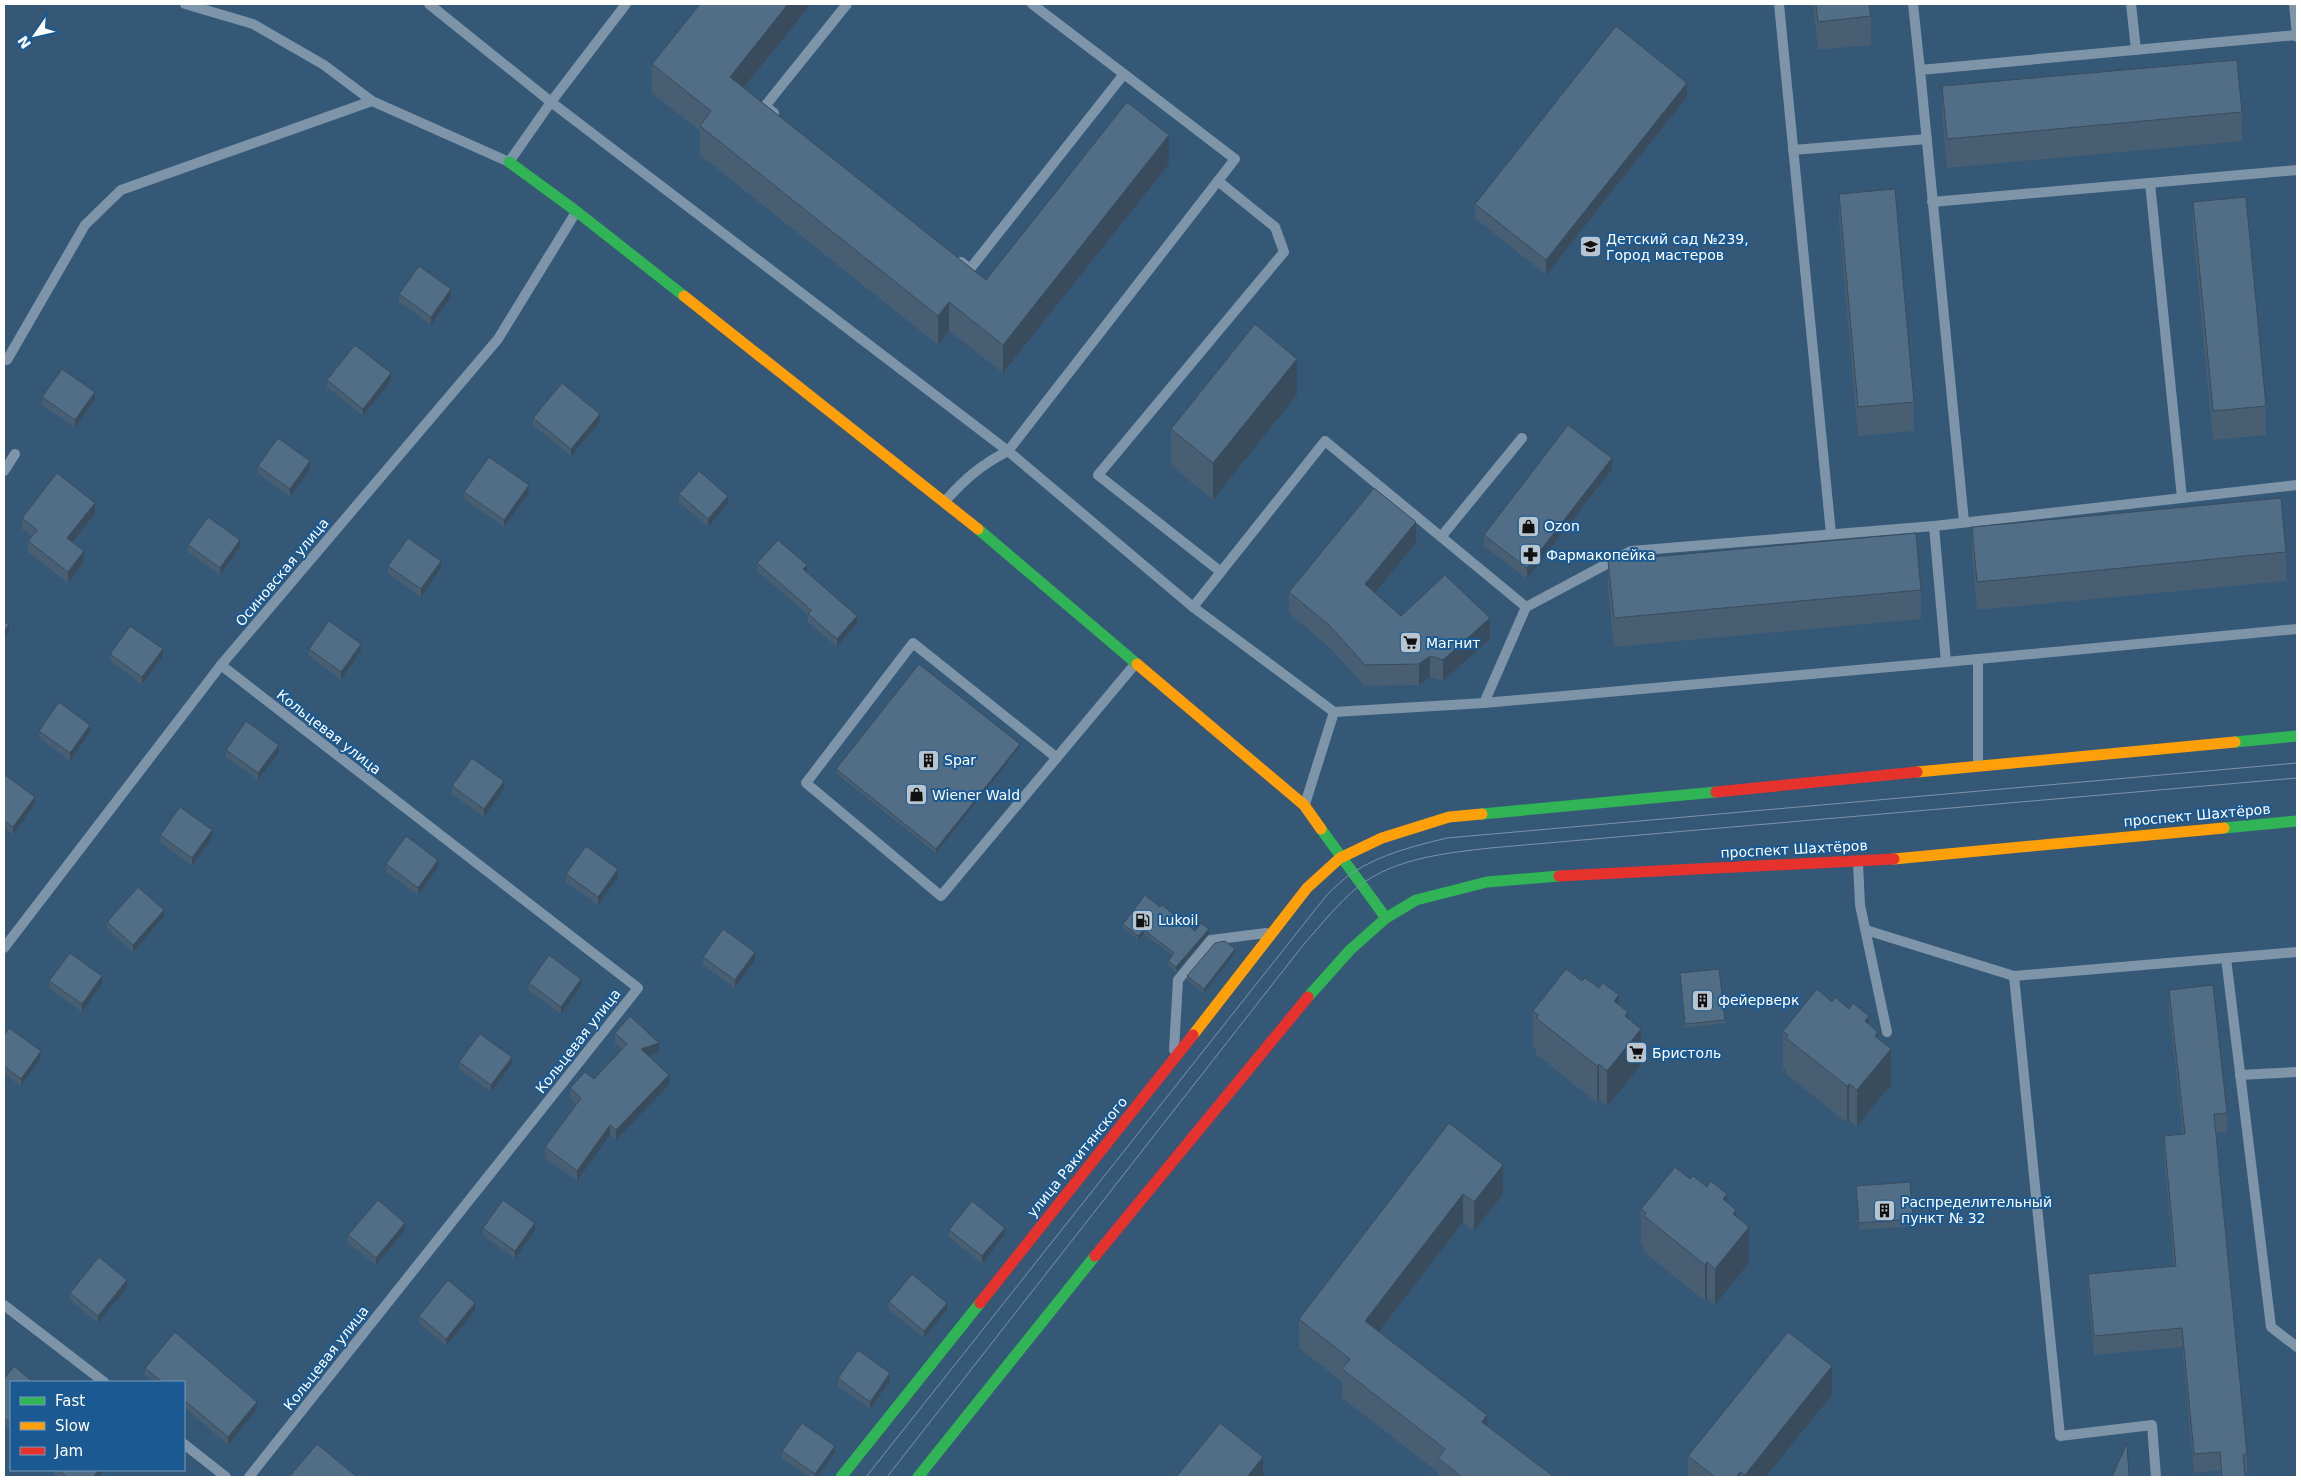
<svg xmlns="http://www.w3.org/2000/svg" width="2301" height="1481" font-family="'DejaVu Sans',sans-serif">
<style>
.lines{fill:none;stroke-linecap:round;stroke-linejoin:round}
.lane{stroke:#7d94a9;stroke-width:10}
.fast{stroke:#30b455;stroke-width:11}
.slow{stroke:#ff9f0a;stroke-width:11}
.jam{stroke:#e5322d;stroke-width:11}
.tram{stroke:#7d94a9;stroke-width:1}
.wall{fill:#475e73}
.shaded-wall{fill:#394c5e}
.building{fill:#526d86;stroke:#394c5e}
.labels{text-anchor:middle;stroke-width:4;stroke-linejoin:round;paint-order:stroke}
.poi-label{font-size:14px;fill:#fff;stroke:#1a5992;text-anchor:start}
.street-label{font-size:14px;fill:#fff;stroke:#1a5992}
</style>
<rect width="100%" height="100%" fill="#355877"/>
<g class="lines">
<g class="lane">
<path d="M185 4 253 24 324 65 372 101 509 162 551 102 626 4"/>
<path d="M429 4 551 102 1008 451C981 465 966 478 946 500"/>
<path d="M1032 4 1124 74"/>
<path d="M1779 4 1831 534"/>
<path d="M1913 4 1920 70"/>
<path d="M2131 4 2136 50"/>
<path d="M2294 4 2297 35"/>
<path d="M774 113 765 106 847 4"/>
<path d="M1793 150 1927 139"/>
<path d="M1218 181 1275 227 1284 252 1098 475 1221 572"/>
<path d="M2150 183 2182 498"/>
<path d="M1932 202 2297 170"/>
<path d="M961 262 970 269 1124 74 1235 159 1008 451 1193 607 1334 712"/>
<path d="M7 360 85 225 121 190 372 101"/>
<path d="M4 471 15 454"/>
<path d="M1964 522 1920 70 2297 35V37"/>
<path d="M1934 526 1946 662 1978 659V764"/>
<path d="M1441 537 1522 438"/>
<path d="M1193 607 1325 441 1526 607 1484 703"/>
<path d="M1526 607 1631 551 1934 526 2297 485"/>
<path d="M1978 659 2297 629"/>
<path d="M221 665 638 988 249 1477"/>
<path d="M1057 758 913 643 806 783 941 896 1136 663"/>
<path d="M1305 804 1334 712 1484 703 1946 662"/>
<path d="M1858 863 1860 905 1887 1032"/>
<path d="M1866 930 2014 976 2060 1436 2152 1425 2156 1477"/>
<path d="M4 948 221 665 498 339 576 212"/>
<path d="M2226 958 2271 1327 2297 1347"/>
<path d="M2014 976 2297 952"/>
<path d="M1174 1050 1178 980 1211 940 1266 933"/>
<path d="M2240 1075 2297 1072"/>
<path d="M4 1305 104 1382"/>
<path d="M184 1444 226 1477"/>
</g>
<g class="fast">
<path d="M509 162 576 211 684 296"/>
<path d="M978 529 1137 664"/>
<path d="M2235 742 2297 736"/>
<path d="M1482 814 1716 792"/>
<path d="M2224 828 2297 821"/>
<path d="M1321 829 1386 918"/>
<path d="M1308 997 1350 950 1386 918 1416 900 1487 882 1559 876"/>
<path d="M841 1477 980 1303"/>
<path d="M918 1477 1095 1256"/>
</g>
<g class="slow">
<path d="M684 296 978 529"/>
<path d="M1137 664 1304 805 1321 829"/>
<path d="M1917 772 2235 742"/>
<path d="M1894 859 2224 828"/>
<path d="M1193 1035 1307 888 1340 858 1382 838 1449 817 1482 814"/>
</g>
<g class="jam">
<path d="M1716 792 1917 772"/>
<path d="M1559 876 1894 859"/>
<path d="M1095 1256 1308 997"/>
<path d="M980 1303 1193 1035"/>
</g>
<g class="tram">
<path d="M866 1477 1326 896C1334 888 1343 879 1352 873 1381 854 1414 846 1447 838L2297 763"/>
<path d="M887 1477 1304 944C1322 924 1338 903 1359 886 1395 858 1447 853 1490 848L2297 778"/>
</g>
</g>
<g class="wall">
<path d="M700 4H811L744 88 986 280 1169 164 1003 373 949 331 938 345 700 155V131L652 93V64Z"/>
<path d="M1813 4H1869L1871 16V45L1818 50Z"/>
<path d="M1942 86 2242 112V141L1947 168 1942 115Z"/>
<path d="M1687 97 1546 275 1475 218V204Z"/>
<path d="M1839 194 1914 402V431L1858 436 1839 222Z"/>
<path d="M2193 202 2266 406V435L2213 440 2193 231Z"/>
<path d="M399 294 451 297 431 325 399 302Z"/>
<path d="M327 380 391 381 363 416 327 387Z"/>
<path d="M1297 395 1213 500 1171 465V429Z"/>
<path d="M42 397 95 400 75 428 42 405Z"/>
<path d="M533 418 600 422 571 456 533 425Z"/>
<path d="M258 466 310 469 290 497 258 473Z"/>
<path d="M1612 469 1527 579 1484 546V535Z"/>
<path d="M464 492 529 493 504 527 464 499Z"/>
<path d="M679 494 728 503 708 527 679 502Z"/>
<path d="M95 514 73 542 84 562 68 583 28 552V541L32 536 22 529V518Z"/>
<path d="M1972 527 2286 552V581L1977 610 1972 556Z"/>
<path d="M1416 543 1375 593 1401 616 1490 639 1443 681 1430 677 1419 685 1365 686 1330 648 1289 613V592Z"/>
<path d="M188 545 240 547 220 575 188 552Z"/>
<path d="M1608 561 1921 590V619L1614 647 1608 590Z"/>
<path d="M757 563 807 572 857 623 837 647 808 622V615L757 571Z"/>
<path d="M388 566 441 568 421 597 388 573Z"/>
<path d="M309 649 361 651 341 680 309 656Z"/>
<path d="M110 654 163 656 142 684 110 661Z"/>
<path d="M39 731 90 732 70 761 39 738Z"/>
<path d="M1020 747 936 853 836 773V769Z"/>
<path d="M226 750 279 752 258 780 226 757Z"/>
<path d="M4 774 35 804 13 835 4 828Z"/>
<path d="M452 786 504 789 484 817 452 794Z"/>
<path d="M160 835 212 838 192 866 160 842Z"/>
<path d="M386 864 438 867 418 895 386 872Z"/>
<path d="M566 874 618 877 598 905 566 882Z"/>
<path d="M1160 907 1195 931 1209 933 1176 972 1168 965V961L1172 955 1144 934 1138 940 1123 928V924Z"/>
<path d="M164 917 133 952 107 929V922Z"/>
<path d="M1235 953 1204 993 1187 980V976Z"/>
<path d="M703 957 755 960 735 988 703 965Z"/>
<path d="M1680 973 1725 1020V1023L1685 1028Z"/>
<path d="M49 981 102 984 82 1012 49 988Z"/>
<path d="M1582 981 1619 1005 1628 1019 1641 1065 1607 1107 1599 1100 1597 1103 1536 1054V1049L1533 1047V1011Z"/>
<path d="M529 983 581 986 561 1014 529 991Z"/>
<path d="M2169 990 2227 1113V1132L2216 1133 2247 1454V1473H2245V1477H2220V1470L2194 1473 2182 1347 2094 1355 2088 1292V1274L2174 1266 2164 1155V1136L2183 1134 2169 1009Z"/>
<path d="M1832 1002 1869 1025 1878 1039 1891 1085 1857 1127 1849 1120 1847 1123 1786 1074V1070L1783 1067V1031Z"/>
<path d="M615 1033 659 1053 649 1056 669 1085 616 1140 610 1135 577 1181 545 1158V1147L576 1104 570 1098V1088L594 1079 622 1049 615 1043Z"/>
<path d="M4 1035 41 1058 21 1086 4 1074Z"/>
<path d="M459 1062 512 1064 491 1092 459 1069Z"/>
<path d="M1449 1123 1503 1194 1474 1231 1463 1222 1379 1332 1487 1426 1554 1477H1438V1472L1342 1398V1382L1299 1348V1319Z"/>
<path d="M1690 1179 1727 1203 1736 1216 1749 1263 1715 1305 1707 1298 1705 1301 1644 1252V1248L1641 1245V1209Z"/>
<path d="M1856 1186 1913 1219V1226L1859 1230Z"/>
<path d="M483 1228 535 1230 515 1259 483 1235Z"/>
<path d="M405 1230 376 1265 348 1243V1235Z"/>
<path d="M949 1230 1005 1235 982 1264 949 1237Z"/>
<path d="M127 1288 98 1323 70 1300V1293Z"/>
<path d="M889 1302 947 1310 924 1338 889 1310Z"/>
<path d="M475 1311 446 1346 419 1323V1316Z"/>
<path d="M145 1368 257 1409 228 1445 184 1407V1382H154L145 1375Z"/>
<path d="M838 1378 890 1381 870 1409 838 1386Z"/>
<path d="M4 1379 11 1382V1431L4 1425Z"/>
<path d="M1832 1395 1766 1477H1688V1456Z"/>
<path d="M782 1451 835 1453 817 1477H809L782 1458Z"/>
<path d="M54 1470H105L99 1477H58L54 1474Z"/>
</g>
<g class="shaded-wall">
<path d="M788 4H811L730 105V77Z"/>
<path d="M1687 83V97L1546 275V260Z"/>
<path d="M1169 135V164L1003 373V345Z"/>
<path d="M451 289V297L431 325V317Z"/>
<path d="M949 302V331L938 345V316Z"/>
<path d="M1297 359V395L1213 500V463Z"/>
<path d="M391 373V381L363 416V409Z"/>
<path d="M95 392V400L75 428V420Z"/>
<path d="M600 414V422L571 456V449Z"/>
<path d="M1612 458V469L1527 579V568Z"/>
<path d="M310 461V469L290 497V489Z"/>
<path d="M529 485V493L504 527V520Z"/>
<path d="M728 496V503L708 527V519Z"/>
<path d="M95 503V514L67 549V538Z"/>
<path d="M1416 522V543L1365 605V584Z"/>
<path d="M240 540V547L220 575V568Z"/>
<path d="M84 551V562L68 583V572Z"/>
<path d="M441 561V568L421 597V589Z"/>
<path d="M807 565V572L803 569Z"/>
<path d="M857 616V623L837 647V639Z"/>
<path d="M1490 618V639L1443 681V660Z"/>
<path d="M9 625V632L4 638V631Z"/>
<path d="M361 644V651L341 680V672Z"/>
<path d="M163 649V656L142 684V677Z"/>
<path d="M1430 656V677L1419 685V664Z"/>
<path d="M90 725V732L70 761V753Z"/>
<path d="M1020 744V747L936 853V849Z"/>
<path d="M279 745V752L258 780V773Z"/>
<path d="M504 781V789L484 817V809Z"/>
<path d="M35 797V804L13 835V827Z"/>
<path d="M212 830V838L192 866V858Z"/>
<path d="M438 860V867L418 895V888Z"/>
<path d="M618 869V877L598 905V897Z"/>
<path d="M164 910V917L133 952V945Z"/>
<path d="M1209 929V933L1176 972V967Z"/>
<path d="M1144 930V934L1138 940V936Z"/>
<path d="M1235 949V953L1204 993V989Z"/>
<path d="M755 952V960L735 988V980Z"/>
<path d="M102 976V984L82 1012V1004Z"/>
<path d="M581 979V986L561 1014V1007Z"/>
<path d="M1619 995V1032L1614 1001Z"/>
<path d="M1628 1012V1045L1641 1029V1065L1607 1107V1071L1625 1016Z"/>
<path d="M1869 1016V1052L1865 1021Z"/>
<path d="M1878 1032V1064L1891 1049V1085L1857 1127V1090L1875 1036Z"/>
<path d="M659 1043V1053L641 1059V1049Z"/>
<path d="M41 1051V1058L21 1086V1079Z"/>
<path d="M512 1057V1064L491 1092V1085Z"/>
<path d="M1599 1064V1100L1597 1103V1066Z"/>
<path d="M669 1075V1085L616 1140V1130Z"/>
<path d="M1849 1084V1120L1847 1123V1086Z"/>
<path d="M610 1125V1135L577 1181V1171Z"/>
<path d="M1503 1165V1194L1474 1231V1202Z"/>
<path d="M1463 1194V1222L1365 1350V1321Z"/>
<path d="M1727 1194V1230L1723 1199Z"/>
<path d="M1736 1210V1243L1749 1227V1263L1715 1305V1269L1733 1214Z"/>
<path d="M405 1223V1230L376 1265V1258Z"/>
<path d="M535 1223V1230L515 1259V1251Z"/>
<path d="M1005 1228V1235L982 1264V1256Z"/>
<path d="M1707 1262V1298L1705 1301V1265Z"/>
<path d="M127 1280V1288L98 1323V1316Z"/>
<path d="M475 1303V1311L446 1346V1339Z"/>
<path d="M947 1303V1310L924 1338V1331Z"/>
<path d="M1832 1366V1395L1766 1477H1745V1475Z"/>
<path d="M890 1373V1381L870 1409V1402Z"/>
<path d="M257 1402V1409L228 1445V1437Z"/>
<path d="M1487 1415V1444L1482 1422Z"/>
<path d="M835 1446V1453L817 1477H815V1474Z"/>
<path d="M1263 1457V1477H1247Z"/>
<path d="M99 1470H105L99 1477H93Z"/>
<path d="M1740 1472V1477H1736Z"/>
</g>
<g class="building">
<path d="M700 4H788L730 77 986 280 1127 102 1169 135 1003 345 949 302 938 316 700 126 711 111 652 64Z"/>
<path d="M1816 4H1869L1871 16 1818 22Z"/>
<path d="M1616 26 1687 83 1546 260 1475 204Z"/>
<path d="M2237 60 2242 112 1947 139 1942 86Z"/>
<path d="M1895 189 1914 402 1858 407 1839 194Z"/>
<path d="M2246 197 2266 406 2213 411 2193 202Z"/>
<path d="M419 266 451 289 431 317 399 294Z"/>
<path d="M1255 324 1297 359 1213 463 1171 429Z"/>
<path d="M355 345 391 373 363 409 327 380Z"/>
<path d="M62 369 95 392 75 420 42 397Z"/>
<path d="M562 383 600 414 571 449 533 418Z"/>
<path d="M1568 425 1612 458 1527 568 1484 535Z"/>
<path d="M278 438 310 461 290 489 258 466Z"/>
<path d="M489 457 529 485 504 520 464 492Z"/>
<path d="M699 471 728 496 708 519 679 494Z"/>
<path d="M57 473 95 503 67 538 84 551 68 572 28 541 37 530 22 518Z"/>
<path d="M1374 488 1416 522 1365 584 1401 616 1445 575 1490 618 1443 660 1430 656 1419 664 1365 665 1330 626 1289 592Z"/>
<path d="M2281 498 2286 552 1977 582 1972 527Z"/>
<path d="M208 517 240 540 220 568 188 545Z"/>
<path d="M1916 533 1921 590 1614 618 1608 561Z"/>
<path d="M408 538 441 561 421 589 388 566Z"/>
<path d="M778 540 807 565 803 569 857 616 837 639 808 614 811 610 757 563Z"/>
<path d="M4 621 9 625 4 631Z"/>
<path d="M329 621 361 644 341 672 309 649Z"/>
<path d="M130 626 163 649 142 677 110 654Z"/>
<path d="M919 664 1020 744 936 849 836 769Z"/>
<path d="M59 702 90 725 70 753 39 731Z"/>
<path d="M246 721 279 745 258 773 226 750Z"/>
<path d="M472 758 504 781 484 809 452 786Z"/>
<path d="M4 774 35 797 13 827 4 821Z"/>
<path d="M180 807 212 830 192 858 160 835Z"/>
<path d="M406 836 438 860 418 888 386 864Z"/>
<path d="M586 846 618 869 598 897 566 874Z"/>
<path d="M138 887 164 910 133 945 107 922Z"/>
<path d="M1145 895 1160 907 1162 905 1195 931 1201 923 1209 929 1176 967 1168 961 1174 953 1144 930 1138 936 1123 924Z"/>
<path d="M723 929 755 952 735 980 703 957Z"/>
<path d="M1225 941 1235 949 1204 989 1187 976 1215 943Z"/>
<path d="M70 953 102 976 82 1004 49 981Z"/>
<path d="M549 955 581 979 561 1007 529 983Z"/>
<path d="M1566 969 1582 981 1585 978 1599 988 1603 983 1619 995 1614 1001 1628 1012 1625 1016 1641 1029 1607 1071 1599 1064 1597 1066 1536 1018 1539 1015 1533 1011Z"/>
<path d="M1719 969 1725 1020 1685 1024 1680 973Z"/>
<path d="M2213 985 2227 1113 2214 1114 2247 1454 2243 1455 2245 1477H2222L2220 1452 2194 1454 2182 1328 2094 1336 2088 1274 2176 1266 2164 1136 2185 1134 2169 990Z"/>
<path d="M1817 989 1832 1002 1835 997 1849 1009 1853 1003 1869 1016 1865 1021 1878 1032 1875 1036 1891 1049 1857 1090 1849 1084 1847 1086 1786 1038 1788 1035 1783 1031Z"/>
<path d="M630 1016 659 1043 641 1049 669 1075 616 1130 610 1125 577 1171 545 1147 581 1098 570 1088 585 1072 594 1079 627 1044 615 1033Z"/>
<path d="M9 1028 41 1051 21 1079 4 1066V1035Z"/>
<path d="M480 1034 512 1057 491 1085 459 1062Z"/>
<path d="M1449 1123 1503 1165 1474 1202 1463 1194 1365 1321 1487 1415 1482 1422 1554 1477H1462L1438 1458 1445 1449 1342 1369 1350 1359 1299 1319Z"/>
<path d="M1675 1167 1690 1179 1693 1176 1707 1187 1711 1181 1727 1194 1723 1199 1736 1210 1733 1214 1749 1227 1715 1269 1707 1262 1705 1265 1644 1216 1646 1213 1641 1209Z"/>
<path d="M1910 1182 1913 1219 1859 1223 1856 1186Z"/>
<path d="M378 1200 405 1223 376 1258 348 1235Z"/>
<path d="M503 1200 535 1223 515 1251 483 1228Z"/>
<path d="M972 1201 1005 1228 982 1256 949 1230Z"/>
<path d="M99 1257 127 1280 98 1316 70 1293Z"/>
<path d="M912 1274 947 1303 924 1331 889 1302Z"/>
<path d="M448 1280 475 1303 446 1339 419 1316Z"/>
<path d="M175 1332 257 1402 228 1437 184 1400V1382H162L145 1368Z"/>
<path d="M1788 1332 1832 1366 1745 1475 1740 1472 1736 1477H1715L1688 1456Z"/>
<path d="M858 1350 890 1373 870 1402 838 1378Z"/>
<path d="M14 1366 33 1382H11V1424L4 1418V1379Z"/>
<path d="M802 1423 835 1446 815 1474 782 1451Z"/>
<path d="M1220 1423 1263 1457 1247 1477H1176Z"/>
<path d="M2127 1443 2129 1477H2112Z"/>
<path d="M317 1444 357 1477H289Z"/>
<path d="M58 1470H99L93 1477H67Z"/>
</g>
<defs>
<symbol id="school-square" viewBox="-11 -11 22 22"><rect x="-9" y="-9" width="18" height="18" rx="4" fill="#b8c5cf" stroke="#1a5992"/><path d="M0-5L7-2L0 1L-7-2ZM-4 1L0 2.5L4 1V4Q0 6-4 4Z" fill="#111"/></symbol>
<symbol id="shop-square" viewBox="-11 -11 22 22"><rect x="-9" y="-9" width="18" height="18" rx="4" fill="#b8c5cf" stroke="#1a5992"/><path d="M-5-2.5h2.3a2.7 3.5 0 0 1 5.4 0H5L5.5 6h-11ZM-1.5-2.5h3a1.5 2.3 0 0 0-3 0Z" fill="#111"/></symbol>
<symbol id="pharmacy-square" viewBox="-11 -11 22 22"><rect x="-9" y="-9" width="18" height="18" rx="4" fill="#b8c5cf" stroke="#1a5992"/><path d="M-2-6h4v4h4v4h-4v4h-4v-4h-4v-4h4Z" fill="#111"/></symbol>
<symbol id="supermarket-square" viewBox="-11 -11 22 22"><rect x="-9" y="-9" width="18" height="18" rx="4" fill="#b8c5cf" stroke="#1a5992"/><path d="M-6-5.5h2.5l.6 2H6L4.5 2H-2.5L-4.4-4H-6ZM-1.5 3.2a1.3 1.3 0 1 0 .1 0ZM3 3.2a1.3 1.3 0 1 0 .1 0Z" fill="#111"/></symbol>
<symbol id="building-square" viewBox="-11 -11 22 22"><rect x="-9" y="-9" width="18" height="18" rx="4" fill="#b8c5cf" stroke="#1a5992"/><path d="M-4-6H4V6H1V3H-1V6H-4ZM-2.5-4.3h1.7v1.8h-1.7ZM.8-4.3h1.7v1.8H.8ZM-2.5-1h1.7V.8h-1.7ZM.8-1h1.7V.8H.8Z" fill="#111"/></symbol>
<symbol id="fuel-square" viewBox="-11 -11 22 22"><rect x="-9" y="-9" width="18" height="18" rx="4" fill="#b8c5cf" stroke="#1a5992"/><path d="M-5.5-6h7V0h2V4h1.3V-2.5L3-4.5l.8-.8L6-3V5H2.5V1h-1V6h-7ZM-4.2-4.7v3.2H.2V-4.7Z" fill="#111"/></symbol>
</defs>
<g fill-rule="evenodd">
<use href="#school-square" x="1578" y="234" width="25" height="25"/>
<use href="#shop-square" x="1516" y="514" width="25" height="25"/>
<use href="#pharmacy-square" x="1518" y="542" width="25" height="25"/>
<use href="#supermarket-square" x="1398" y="630" width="25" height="25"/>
<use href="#building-square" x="916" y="748" width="25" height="25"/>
<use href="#shop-square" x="904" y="782" width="25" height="25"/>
<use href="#fuel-square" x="1130" y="908" width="25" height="25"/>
<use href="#building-square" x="1690" y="988" width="25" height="25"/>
<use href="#supermarket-square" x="1624" y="1040" width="25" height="25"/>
<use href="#building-square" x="1872" y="1198" width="25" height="25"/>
</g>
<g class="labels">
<g class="poi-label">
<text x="1606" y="244">Детский сад №239,<tspan x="1606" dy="16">Город мастеров</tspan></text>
<text x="1544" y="531">Ozon</text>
<text x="1546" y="560">Фармакопейка</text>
<text x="1426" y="648">Магнит</text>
<text x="944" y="765">Spar</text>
<text x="932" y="800">Wiener Wald</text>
<text x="1158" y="925">Lukoil</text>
<text x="1718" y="1005">фейерверк</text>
<text x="1652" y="1058">Бристоль</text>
<text x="1901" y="1207">Распределительный<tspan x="1901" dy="16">пункт № 32</tspan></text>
</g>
<g class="street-label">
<text transform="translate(282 572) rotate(-50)" y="5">Осиновская улица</text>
<text transform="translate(329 732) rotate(38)" y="5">Кольцевая улица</text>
<text transform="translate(2197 815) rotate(-5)" y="5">проспект Шахтёров</text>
<text transform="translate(1794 849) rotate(-3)" y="5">проспект Шахтёров</text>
<text transform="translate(578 1041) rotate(-52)" y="5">Кольцевая улица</text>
<text transform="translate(1077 1157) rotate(-51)" y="5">улица Ракитянского</text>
<text transform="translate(326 1358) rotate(-52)" y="5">Кольцевая улица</text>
</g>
</g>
<rect width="2301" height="1481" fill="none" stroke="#ffffff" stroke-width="10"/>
<rect x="10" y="1381" width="175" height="90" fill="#1a5992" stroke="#769bbe"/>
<rect x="20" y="1397" width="25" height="8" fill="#30b455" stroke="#769bbe"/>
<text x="55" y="1406" font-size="15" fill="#ffffff">Fast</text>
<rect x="20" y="1422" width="25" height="8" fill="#ff9f0a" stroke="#769bbe"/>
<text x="55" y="1431" font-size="15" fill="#ffffff">Slow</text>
<rect x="20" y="1447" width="25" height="8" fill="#e5322d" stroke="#769bbe"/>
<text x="55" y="1456" font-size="15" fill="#ffffff">Jam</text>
<g transform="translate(35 35) rotate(236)" stroke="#1a5992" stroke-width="4" paint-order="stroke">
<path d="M0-4L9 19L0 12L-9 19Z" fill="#ffffff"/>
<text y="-8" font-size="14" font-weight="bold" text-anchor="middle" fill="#ffffff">N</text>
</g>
</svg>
